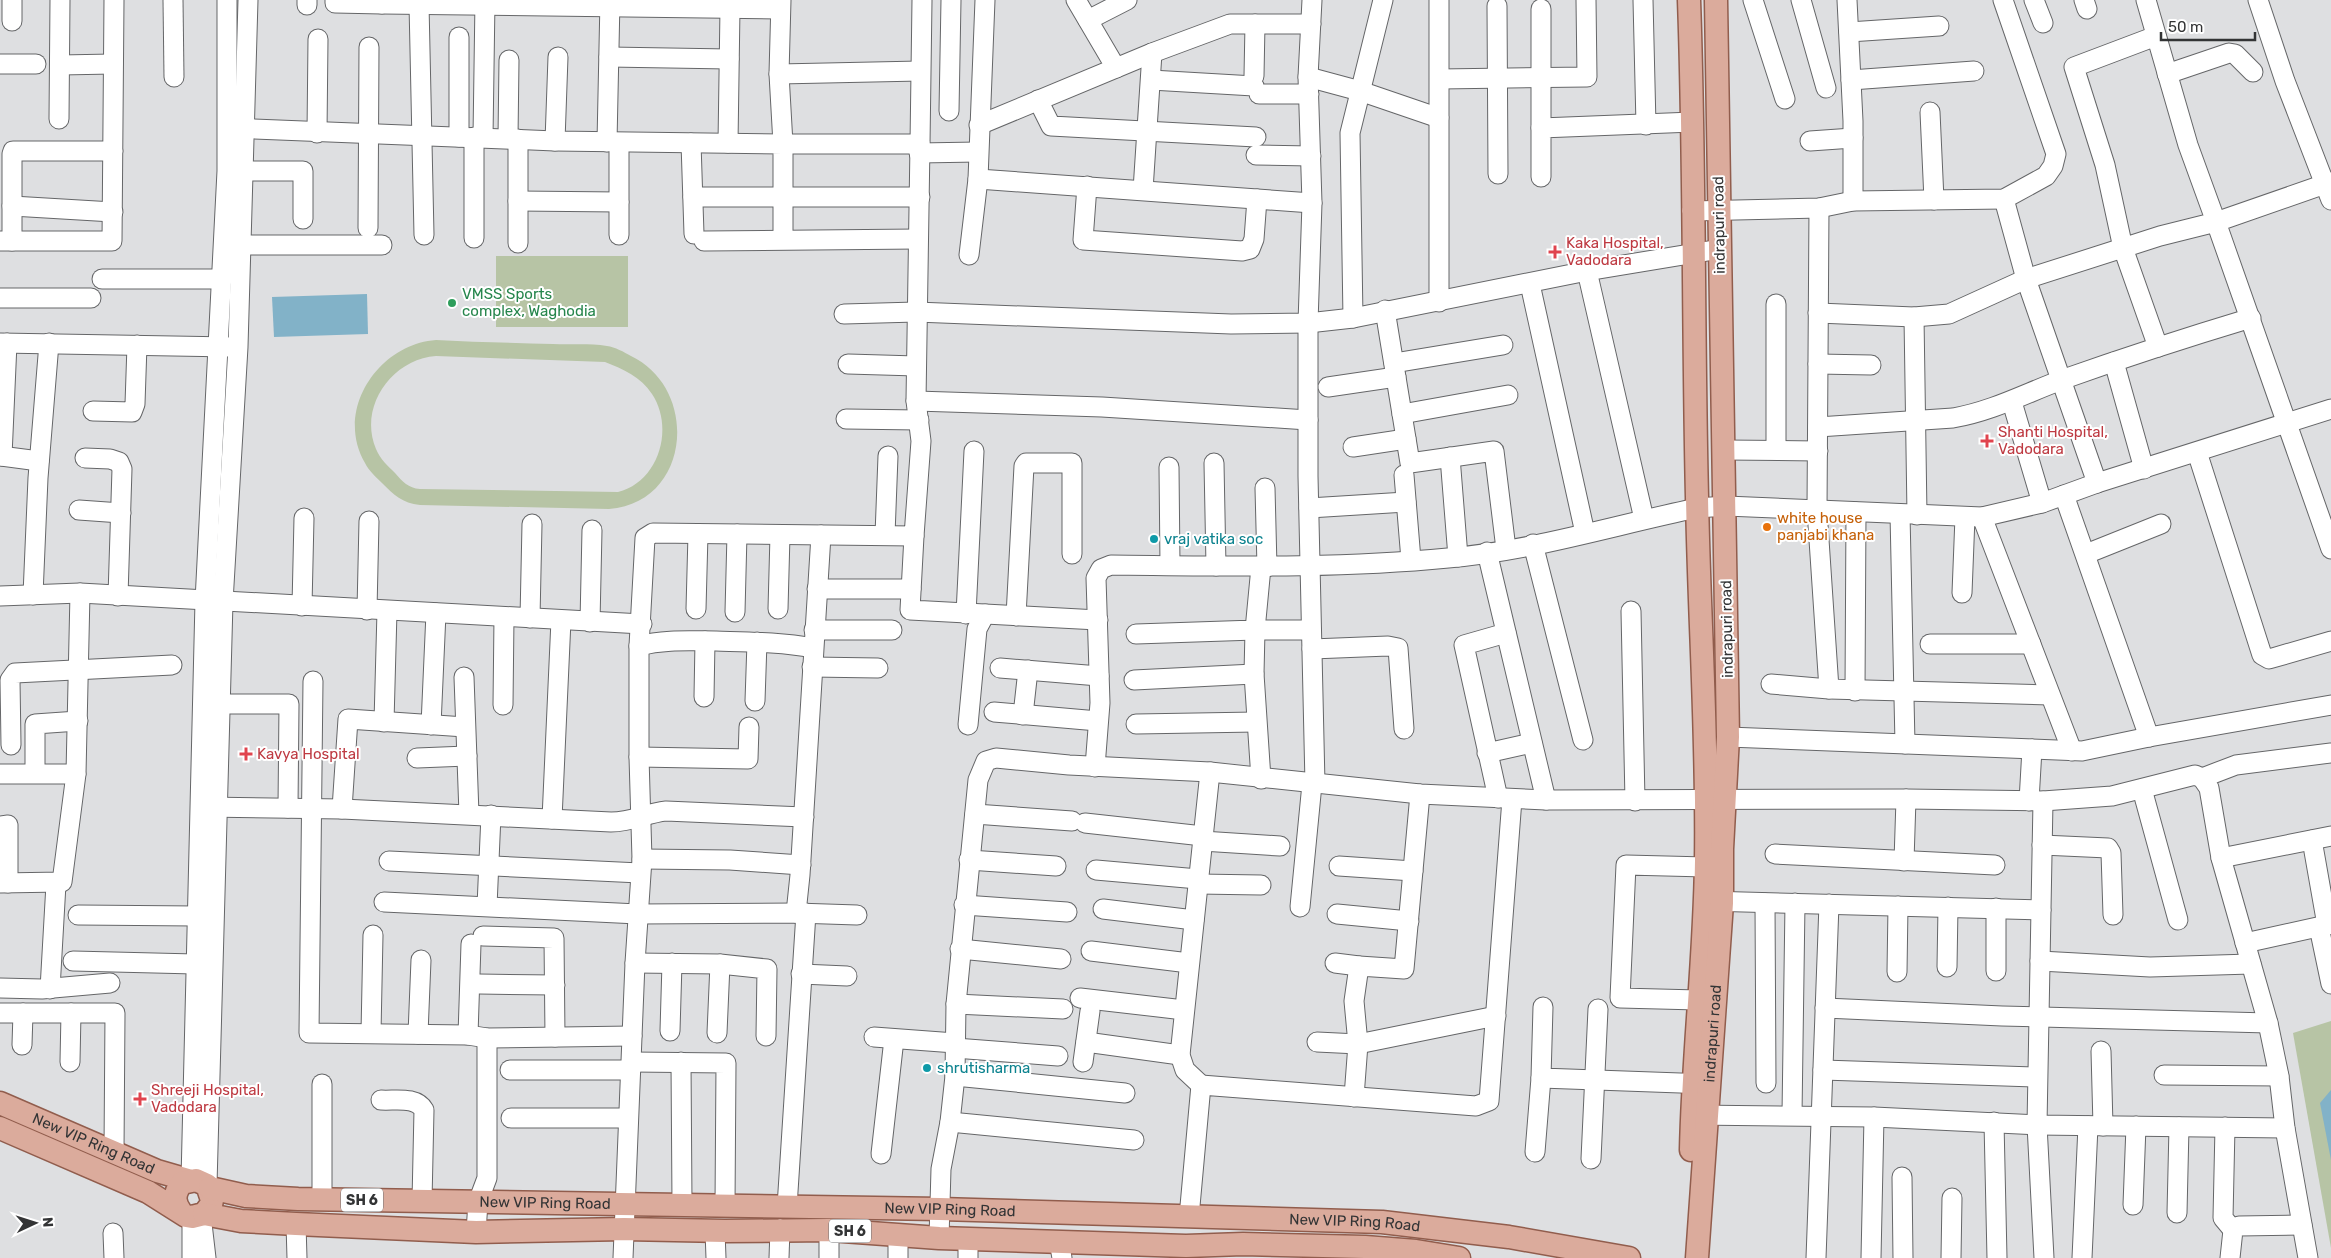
<svg xmlns="http://www.w3.org/2000/svg" width="2331" height="1258" font-family="Rubik,sans-serif">
<style>
.green{fill:#b7c4a5;fill-rule:evenodd}
.water{fill:#82b2c8}
.lines{fill:none;stroke-linecap:round;stroke-linejoin:round}
.minor-casing{stroke:#656668;stroke-width:21}
.major-casing{stroke:#915d4d;stroke-width:25}
.minor{stroke:#fff;stroke-width:19}
.major{stroke:#dbab9c;stroke-width:22}
.health-dot{fill:#e0444e;stroke:#fff;stroke-width:2}
.leisure-dot{fill:#2e9e5b;stroke:#fff;stroke-width:2}
.food-dot{fill:#e8710a;stroke:#fff;stroke-width:2}
.culture-dot{fill:#0f9aa8;stroke:#fff;stroke-width:2}
.labels{text-anchor:middle;stroke-width:4;stroke-linejoin:round;paint-order:stroke}
.shield{fill:#fff;stroke:#707172;stroke-width:1}
.shield-label{font-size:14px;font-weight:bold;fill:#333435}
.street-label{font-size:15px;fill:#333435;stroke:#fff}
.health-label{font-size:15px;fill:#be3a42;stroke:#fff;text-anchor:start}
.leisure-label{font-size:15px;fill:#27864d;stroke:#fff;text-anchor:start}
.food-label{font-size:15px;fill:#c56008;stroke:#fff;text-anchor:start}
.culture-label{font-size:15px;fill:#0d838f;stroke:#fff;text-anchor:start}
</style>
<rect width="100%" height="100%" fill="#dedfe1"/>
<g class="green">
<rect x="496" y="256" width="132" height="71"/>
<path d="M436 340C475 342 514 343 553 344 571 345 589 343 607 346 615 347 624 352 631 356 700 389 691 503 609 509L420 505C402 503 394 495 382 483 376 477 369 471 365 463 334 410 379 344 436 340ZM436 356 605 362C623 369 641 377 652 394 675 429 658 482 618 492L420 489C408 488 403 482 395 473 388 466 380 459 376 449 358 407 392 359 436 356Z"/>
<path d="M2331 1021V1248L2293 1033Z"/>
</g>
<g class="water">
<path d="M367 294 368 334 274 337 272 297Z"/>
<path d="M2331 1090V1160L2320 1103Z"/>
</g>
<g class="lines">
<defs>
<g id="minor">
<path d="M173 0 174 77"/>
<path d="M335 0V3L382 4"/>
<path d="M382 0V4L780 9"/>
<path d="M1076 0 1116 68"/>
<path d="M1312 0 1308 77 1312 203 1308 323V476L1315 784"/>
<path d="M1439 0V302"/>
<path d="M1643 0 1646 125"/>
<path d="M1753 0 1785 99"/>
<path d="M1801 0 1826 88"/>
<path d="M1847 0 1853 121V201"/>
<path d="M2034 0 2043 23"/>
<path d="M2084 0 2087 9"/>
<path d="M2258 0 2285 81 2331 200"/>
<path d="M419 4 424 235"/>
<path d="M307 5V0"/>
<path d="M1497 6 1498 174"/>
<path d="M1541 9V128"/>
<path d="M1088 20 1127 0"/>
<path d="M12 21V0"/>
<path d="M1849 32 1939 26"/>
<path d="M2156 36 2074 67 2105 165 2123 248 2158 347"/>
<path d="M609 57 729 59"/>
<path d="M0 64H36"/>
<path d="M60 65 113 64"/>
<path d="M779 74 920 71"/>
<path d="M2167 74 2229 53 2235 54 2253 72"/>
<path d="M1254 76 1255 24"/>
<path d="M1308 77 1360 91 1439 118"/>
<path d="M1440 79 1587 77 1586 0"/>
<path d="M1151 80 1254 86"/>
<path d="M1851 80 1974 71"/>
<path d="M1259 94H1309"/>
<path d="M1038 100 1051 126 1256 137"/>
<path d="M949 111 951 0"/>
<path d="M1930 112 1934 200"/>
<path d="M59 119 60 0"/>
<path d="M979 125 1152 53 1230 24H1311"/>
<path d="M232 128 555 141 783 144V239"/>
<path d="M317 133 318 39"/>
<path d="M459 137V37"/>
<path d="M483 137 485 0"/>
<path d="M508 138 509 60"/>
<path d="M518 139V243"/>
<path d="M555 141 558 57"/>
<path d="M1810 141 1853 138"/>
<path d="M607 142 610 0"/>
<path d="M619 143V235"/>
<path d="M691 143 694 234"/>
<path d="M728 143 730 8"/>
<path d="M920 144 922 0"/>
<path d="M919 153 978 152"/>
<path d="M1256 155 1311 156"/>
<path d="M244 171H303V219"/>
<path d="M1541 177V128L1693 122"/>
<path d="M978 179 1312 203"/>
<path d="M2331 182 2216 222 2331 549"/>
<path d="M1087 186 1083 240 1242 251 1250 249 1254 239 1257 199"/>
<path d="M1143 190 1152 53"/>
<path d="M693 197H920"/>
<path d="M2004 199 2026 279 2097 483"/>
<path d="M518 201 619 202"/>
<path d="M12 206 113 212"/>
<path d="M1819 208 1817 510 1829 689 2050 695"/>
<path d="M1692 211 1819 208 1853 201 2004 199 2046 176 2053 166 2056 154 2003 0"/>
<path d="M368 228 369 47"/>
<path d="M474 238V137"/>
<path d="M0 241H112L114 0"/>
<path d="M12 241V154L13 151H113"/>
<path d="M704 241 918 239"/>
<path d="M242 245H382"/>
<path d="M969 255 978 179 985 0"/>
<path d="M1587 271 1644 519"/>
<path d="M102 279H222"/>
<path d="M1530 284 1585 533"/>
<path d="M0 298H91"/>
<path d="M1776 304V450"/>
<path d="M1385 310 1410 463 1494 451 1506 549"/>
<path d="M1818 313 1914 317 1949 314 2026 279 2160 236 2216 222 2188 145 2146 0"/>
<path d="M844 314 916 312 1231 324 1308 323 1353 318 1587 271 1720 249"/>
<path d="M1914 317 1917 515"/>
<path d="M1353 318 1350 133 1383 0"/>
<path d="M0 343 231 347"/>
<path d="M2114 362 2144 469"/>
<path d="M1394 363 1503 345"/>
<path d="M848 364 916 366"/>
<path d="M1818 364 1871 365"/>
<path d="M1328 387 1396 377"/>
<path d="M916 401 1102 407 1308 420"/>
<path d="M2012 402 2042 503"/>
<path d="M93 411 132 412 135 404 137 345"/>
<path d="M1402 414 1508 395"/>
<path d="M846 419 919 420"/>
<path d="M1818 427 1953 418C1993 411 2026 393 2064 379 2126 357 2188 337 2251 318"/>
<path d="M1353 447 1406 439"/>
<path d="M1725 450 1818 451"/>
<path d="M2197 452 2262 655 2269 659 2331 641"/>
<path d="M0 456 39 461"/>
<path d="M2 456 7 343"/>
<path d="M1450 457 1458 557"/>
<path d="M85 458 110 459 119 462 122 469 118 596"/>
<path d="M1214 463 1216 566"/>
<path d="M1169 467 1170 565"/>
<path d="M1404 475 1411 560"/>
<path d="M1265 488 1267 567"/>
<path d="M2064 495 2149 737"/>
<path d="M1309 508 1406 502"/>
<path d="M79 510 121 513"/>
<path d="M1900 514 1905 744"/>
<path d="M1982 517 2072 751"/>
<path d="M885 535 888 456"/>
<path d="M914 536 910 610 1098 620"/>
<path d="M1533 544 1583 740"/>
<path d="M1487 552 1546 800"/>
<path d="M2086 554 2161 524"/>
<path d="M817 589H911"/>
<path d="M1962 593 1965 517"/>
<path d="M33 595 38 478 49 343"/>
<path d="M0 596 80 593 642 624"/>
<path d="M302 606 304 518"/>
<path d="M696 609 698 534"/>
<path d="M778 609 780 535"/>
<path d="M367 610 369 521"/>
<path d="M1631 611 1635 801"/>
<path d="M735 612 737 534"/>
<path d="M966 614 974 451"/>
<path d="M1016 616 1024 466 1026 463H1072V554"/>
<path d="M530 618 532 524"/>
<path d="M590 622 592 530"/>
<path d="M814 630H892"/>
<path d="M1136 634 1255 630 1261 567"/>
<path d="M1930 644H2031"/>
<path d="M639 646C664 639 691 641 716 641 749 642 781 642 813 648"/>
<path d="M1312 649 1388 646 1398 648 1404 729"/>
<path d="M812 667 878 668"/>
<path d="M1000 668 1099 676"/>
<path d="M464 677 469 814"/>
<path d="M1134 680 1254 674"/>
<path d="M313 681 309 1033 468 1035 487 1038 632 1036"/>
<path d="M1771 684 1829 689"/>
<path d="M1855 691 1856 512"/>
<path d="M704 697 705 641"/>
<path d="M755 701 757 642"/>
<path d="M220 704H289L288 808"/>
<path d="M503 705 504 617"/>
<path d="M994 712 1098 721"/>
<path d="M1023 715 1028 670"/>
<path d="M384 722 387 611"/>
<path d="M1136 724 1256 722"/>
<path d="M431 725 436 613"/>
<path d="M968 725 977 629 985 614"/>
<path d="M1728 737 2082 751 2149 737 2331 705"/>
<path d="M11 745 10 680 15 673 172 665"/>
<path d="M1487 753 1532 743"/>
<path d="M639 757 748 759 749 727"/>
<path d="M417 758 467 756"/>
<path d="M1095 767 1100 703 1096 578 1101 569 1111 565C1223 566 1336 569 1448 558 1532 551 1615 525 1697 508L1726 506 1982 517 2042 503 2097 483 2331 409"/>
<path d="M35 773V724L78 721"/>
<path d="M0 774H76"/>
<path d="M2202 778 2236 765 2331 753"/>
<path d="M1261 779 1254 674 1255 630H1311"/>
<path d="M2142 789 2178 920"/>
<path d="M1498 798 1464 645 1506 633"/>
<path d="M2029 801 2032 749"/>
<path d="M2043 801 2037 1125 2044 1258"/>
<path d="M204 807 342 809 611 822C633 822 646 813 666 811L804 817"/>
<path d="M342 809 348 719 465 727"/>
<path d="M975 814 1072 821"/>
<path d="M552 819 561 620"/>
<path d="M1085 823 1203 836"/>
<path d="M0 826 8 825V883"/>
<path d="M2312 840 2327 925"/>
<path d="M1202 841 1280 846"/>
<path d="M2042 845 2108 848 2111 853 2113 915"/>
<path d="M1775 854 1995 865"/>
<path d="M2221 858 2331 836"/>
<path d="M642 859 730 860 801 865"/>
<path d="M969 860 1056 866"/>
<path d="M389 861 640 873"/>
<path d="M1904 861 1906 799"/>
<path d="M1339 866 1413 871"/>
<path d="M1096 870 1198 879"/>
<path d="M0 883 62 882 76 774 80 593"/>
<path d="M1198 884 1261 885"/>
<path d="M1707 901 2041 910"/>
<path d="M384 902 638 914 796 913 857 915"/>
<path d="M1765 903 1766 1083"/>
<path d="M964 905 1067 912"/>
<path d="M487 906 491 815"/>
<path d="M1300 907 1312 784"/>
<path d="M1103 909 1194 920"/>
<path d="M796 913 800 875 821 535"/>
<path d="M1337 914 1409 921"/>
<path d="M78 915 196 916"/>
<path d="M2319 927 2331 984"/>
<path d="M483 936 554 938 555 1037"/>
<path d="M2245 943 2331 924"/>
<path d="M960 949 1061 959"/>
<path d="M1091 951 1189 963"/>
<path d="M73 961 195 964"/>
<path d="M2040 961 2150 967 2251 964"/>
<path d="M635 963 720 964 767 969 766 1036"/>
<path d="M1335 963 1359 966"/>
<path d="M1947 967 1948 907"/>
<path d="M1996 971V908"/>
<path d="M1897 972 1898 906"/>
<path d="M801 974 847 976"/>
<path d="M479 984 555 985"/>
<path d="M0 988 42 989 110 983"/>
<path d="M50 989 56 884"/>
<path d="M1080 998 1184 1010"/>
<path d="M1698 1000 1620 998 1626 865 1706 867"/>
<path d="M956 1004 1063 1009"/>
<path d="M1543 1007 1541 1078 1708 1084"/>
<path d="M1825 1008 2002 1016 2268 1023"/>
<path d="M0 1013H115L114 1152"/>
<path d="M670 1031 672 963"/>
<path d="M371 1033 373 935"/>
<path d="M717 1033 720 964"/>
<path d="M418 1034 421 960"/>
<path d="M468 1035 471 944"/>
<path d="M874 1037 955 1043"/>
<path d="M1086 1042 1180 1055"/>
<path d="M1317 1042 1358 1044 1496 1016"/>
<path d="M22 1045 23 1013"/>
<path d="M955 1048 1058 1056"/>
<path d="M2101 1051 2103 1126"/>
<path d="M70 1062 71 1013"/>
<path d="M632 1062 726 1063 725 1206"/>
<path d="M681 1062 682 1204"/>
<path d="M1083 1062 1090 1011"/>
<path d="M510 1070H631"/>
<path d="M1823 1070 2037 1077"/>
<path d="M2164 1075 2279 1076"/>
<path d="M955 1076 1125 1093"/>
<path d="M1201 1085 1185 1070 1180 1055 1210 772"/>
<path d="M1354 1097 1358 1044 1354 1001 1359 966 1404 969 1420 794"/>
<path d="M381 1100C395 1101 416 1096 424 1110L422 1201"/>
<path d="M1694 1115 1874 1117 2037 1125 2285 1128"/>
<path d="M1792 1115 1795 903"/>
<path d="M511 1118H628"/>
<path d="M950 1122 1134 1140"/>
<path d="M1994 1122 1997 1258"/>
<path d="M2225 1127 2223 1218 2233 1230"/>
<path d="M1535 1152 1541 1078"/>
<path d="M881 1154 894 1039"/>
<path d="M1591 1159 1598 1009"/>
<path d="M1902 1177 1903 1258"/>
<path d="M191 1180 205 601 227 171V0"/>
<path d="M207 1185 223 602 238 347 248 0"/>
<path d="M322 1200V1084"/>
<path d="M2133 1205 2136 1126"/>
<path d="M787 1207 806 913"/>
<path d="M2177 1213 2179 1127"/>
<path d="M201 1215 206 1258"/>
<path d="M1189 1217 1201 1085 1476 1106 1489 1101 1512 799"/>
<path d="M296 1224 297 1258"/>
<path d="M715 1231 716 1258"/>
<path d="M476 1232 478 1202 487 1178V1038"/>
<path d="M113 1233 114 1258"/>
<path d="M939 1238 941 1169 950 1122 955 1076 956 1004 978 780 986 761 996 758 1069 765 1210 772 1420 794 1546 800 1906 799 2043 801 2112 796 2195 775 2202 778 2209 788 2221 858 2268 1023 2279 1076 2285 1128 2308 1258"/>
<path d="M968 1239V1258"/>
<path d="M1059 1241 1062 1258"/>
<path d="M192 1258V1219"/>
<path d="M623 1258 635 963 642 859 639 757V646L645 538 653 533 914 536 921 441 916 401 920 144H783L779 74 781 0"/>
<path d="M779 1258 780 1229"/>
<path d="M829 1258V1230"/>
<path d="M898 1258V1235"/>
<path d="M1816 1258 1829 904"/>
<path d="M1871 1258 1874 1117"/>
<path d="M1951 1258 1952 1198"/>
<path d="M2082 1258 2088 1126"/>
<path d="M2230 1258 2233 1230 2239 1226 2302 1225"/>
</g>
<g id="major">
<path d="M1689 0C1695 166 1693 331 1697 497 1699 618 1708 740 1706 861 1705 957 1693 1053 1691 1150"/>
<path id="s1" d="M0 1103 157 1171 188 1180"/>
<path d="M0 1128 148 1192 186 1216 192 1217 204 1214 211 1205 212 1200 207 1185 196 1180 182 1183C174 1193 173 1202 181 1212"/>
<path id="s2" d="M210 1188 246 1196 298 1199 940 1209 1382 1222 1509 1237 1629 1258"/>
<path d="M204 1214 241 1221 296 1224 476 1232 624 1229 725 1231 829 1230 939 1238 1186 1246 1243 1244 1365 1247 1416 1251 1459 1258"/>
<path id="s3" d="M1697 1258 1722 903V849L1728 737 1716 0"/>
</g>
</defs>
<use href="#minor" class="minor-casing"/>
<use href="#major" class="major-casing"/>
<use href="#minor" class="minor"/>
<use href="#major" class="major"/>
</g>
<g class="health-dot">
<path d="M1552.5 244.5h5v5h5v5h-5v5h-5v-5h-5v-5h5z"/>
<path d="M1984.5 433.5h5v5h5v5h-5v5h-5v-5h-5v-5h5z"/>
<path d="M243.5 746.5h5v5h5v5h-5v5h-5v-5h-5v-5h5z"/>
<path d="M137.5 1091.5h5v5h5v5h-5v5h-5v-5h-5v-5h5z"/>
</g>
<circle class="leisure-dot" cx="452" cy="303" r="5"/>
<circle class="food-dot" cx="1767" cy="527" r="5"/>
<g class="culture-dot">
<circle cx="1154" cy="539" r="5"/>
<circle cx="927" cy="1068" r="5"/>
</g>
<g class="labels">
<g class="shield">
<rect x="341" y="1188.5" width="42" height="23" rx="4"/>
<rect x="829" y="1219.5" width="42" height="23" rx="4"/>
</g>
<g class="shield-label">
<text x="362" y="1205">SH 6</text>
<text x="850" y="1236">SH 6</text>
</g>
<g class="street-label">
<text transform="translate(1719 225) rotate(-91)" y="5">indrapuri road</text>
<text transform="translate(1727 629) rotate(-91)" y="5">indrapuri road</text>
<text dy="5" stroke="none"><textPath href="#s3" startOffset="225">indrapuri road</textPath></text>
<text dy="5" stroke="none"><textPath href="#s1" startOffset="102">New VIP Ring Road</textPath></text>
<text dy="5" stroke="none"><textPath href="#s2" startOffset="336">New VIP Ring Road</textPath></text>
<text dy="5" stroke="none"><textPath href="#s2" startOffset="741">New VIP Ring Road</textPath></text>
<text dy="5" stroke="none"><textPath href="#s2" startOffset="1146">New VIP Ring Road</textPath></text>
</g>
<g class="health-label">
<text x="1566" y="248">Kaka Hospital,<tspan x="1566" dy="17">Vadodara</tspan></text>
<text x="1998" y="437">Shanti Hospital,<tspan x="1998" dy="17">Vadodara</tspan></text>
<text x="257" y="759">Kavya Hospital</text>
<text x="151" y="1095">Shreeji Hospital,<tspan x="151" dy="17">Vadodara</tspan></text>
</g>
<g class="leisure-label">
<text x="462" y="299">VMSS Sports<tspan x="462" dy="17">complex, Waghodia</tspan></text>
</g>
<g class="food-label">
<text x="1777" y="523">white house<tspan x="1777" dy="17">panjabi khana</tspan></text>
</g>
<g class="culture-label">
<text x="1164" y="544">vraj vatika soc</text>
<text x="937" y="1073">shrutisharma</text>
</g>
</g>
<g transform="translate(35 1223) rotate(86)" stroke="#ffffff" stroke-width="4" paint-order="stroke">
<path d="M0-4L9 19L0 12L-9 19Z" fill="#333435"/>
<text y="-8" font-size="14" font-weight="bold" text-anchor="middle" fill="#333435">N</text>
</g>
<path d="M2161 32v8h94v-8" fill="none" stroke="#333435" stroke-width="2.5"/>
<text x="2168" y="32" font-size="15" fill="#333435" stroke="#ffffff" stroke-width="4" paint-order="stroke">50 m</text>
</svg>
